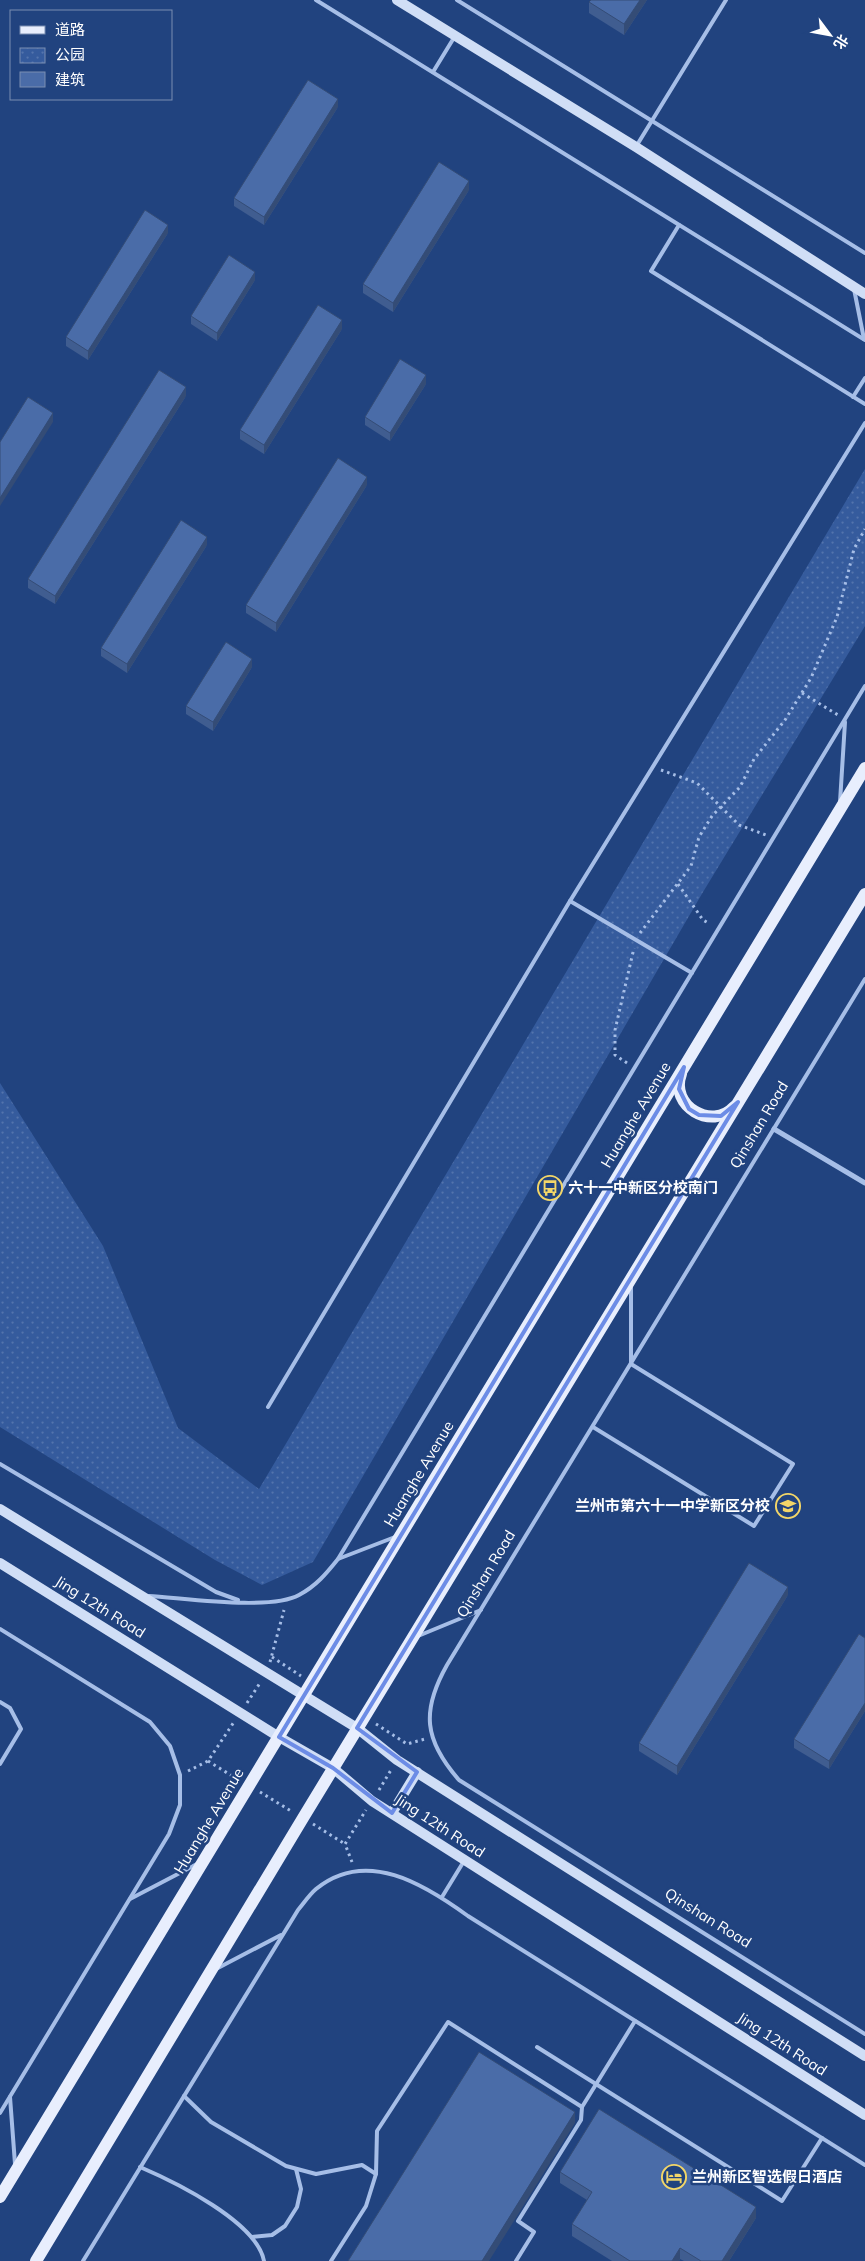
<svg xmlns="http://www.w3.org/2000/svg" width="865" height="2261" font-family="Mulish,'Noto Sans SC',sans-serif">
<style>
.park{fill:url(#park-dots)}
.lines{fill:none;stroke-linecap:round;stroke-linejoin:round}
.path{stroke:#a6bee7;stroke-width:3;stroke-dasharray:2.5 4;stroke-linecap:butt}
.lane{stroke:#a6bee7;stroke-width:4}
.street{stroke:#a6bee7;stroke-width:5}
.secondary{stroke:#d0def6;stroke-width:10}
.primary{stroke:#e8eefd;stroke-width:12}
.wall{fill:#405d90}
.shaded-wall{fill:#344c76}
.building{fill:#4a6ca8;stroke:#344c76}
.marked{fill:none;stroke:#6c8ce6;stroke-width:4;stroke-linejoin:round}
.labels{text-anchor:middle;stroke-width:5;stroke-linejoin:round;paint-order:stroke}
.street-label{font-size:15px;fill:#fff;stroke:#21437f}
.poi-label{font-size:15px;font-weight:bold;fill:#fff;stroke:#21437f;text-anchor:start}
</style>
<defs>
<pattern id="park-dots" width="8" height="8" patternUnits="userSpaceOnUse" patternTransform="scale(1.25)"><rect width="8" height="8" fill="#355b9d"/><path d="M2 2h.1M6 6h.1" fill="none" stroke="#5374ac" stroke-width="1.8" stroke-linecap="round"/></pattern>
</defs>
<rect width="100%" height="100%" fill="#21437f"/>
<path class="park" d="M865 469V626L703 892 313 1562 262 1585 215 1560 0 1427V1083L103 1246 178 1428 259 1489Z"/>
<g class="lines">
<g class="path">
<path d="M802 693 838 715"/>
<path d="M661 770 697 783 739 825 766 835"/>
<path d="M678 884 703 920 710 924"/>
<path d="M640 933 691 866 699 837 712 816 740 787 754 759 785 720 811 678 837 617 854 549 865 529"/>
<path d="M627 1063 615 1055V1030L634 948"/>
<path d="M272 1657 301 1676"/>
<path d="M270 1662 284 1610"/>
<path d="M247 1703 260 1683"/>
<path d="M376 1724 407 1744 425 1739"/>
<path d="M208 1761 237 1779"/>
<path d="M188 1771 208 1761 234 1722"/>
<path d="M379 1790 391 1770"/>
<path d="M260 1792 291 1811"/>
<path d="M313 1824 345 1844"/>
<path d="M352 1862 345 1844 366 1810"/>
</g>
<g class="lane">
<path d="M316 0 865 340"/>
<path d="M457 0 865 253"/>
<path d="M433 72 455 36"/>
<path d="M637 145 726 0"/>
<path d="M679 225 651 271 865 404"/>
<path d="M854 289 864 339"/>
<path d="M853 397 865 378"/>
<path d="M840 802 845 722"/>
<path d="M570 901 692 973"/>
<path d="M865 979 447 1665C421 1711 424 1740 459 1780L865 2034"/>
<path d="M268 1407 570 901 865 423"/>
<path d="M593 1427 754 1526 793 1464 631 1364V1287"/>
<path d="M0 1464 216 1592 238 1600"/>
<path d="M338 1559 395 1537"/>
<path d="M149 1596C184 1598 270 1611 299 1595 316 1586 326 1574 338 1559L865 686"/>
<path d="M0 1629 150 1722 170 1746 180 1775V1805L169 1834 0 2113"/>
<path d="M418 1636 481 1610"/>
<path d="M0 1702 10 1708 21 1729 0 1764"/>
<path d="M442 1897 464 1861"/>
<path d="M130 1899 197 1864"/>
<path d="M216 1969 281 1935"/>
<path d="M537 2047 782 2201 822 2138"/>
<path d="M184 2096 211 2122 286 2166 316 2174 362 2165 376 2174"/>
<path d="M10 2097 15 2164"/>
<path d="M140 2167C175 2182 257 2222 264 2261"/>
<path d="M252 2237 272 2235 285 2226 297 2207 301 2189 296 2169"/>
<path d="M83 2261 298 1910C304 1903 309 1895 316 1889 366 1848 424 1884 468 1916L865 2165"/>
<path d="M331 2261 366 2206 376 2174 377 2131 448 2022 582 2107 635 2021"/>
<path d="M516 2261 534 2232 518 2221 581 2120 582 2107"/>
</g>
<path class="street" d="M774 1129 865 1183"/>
<g class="secondary">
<path d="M397 0 636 147 865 294"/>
<path d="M0 1509 357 1728 397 1760 865 2056"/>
<path d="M0 1563 279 1737 333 1768 372 1801 865 2115"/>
<path d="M392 1813 417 1772"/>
</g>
<g class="primary">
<path d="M681 1074C669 1106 712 1131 734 1107"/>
<path d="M0 2197 865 768"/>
<path d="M36 2261 303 1818 865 894"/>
</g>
</g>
<g class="wall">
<path d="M647 0 624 35 589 13V2Z"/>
<path d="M338 107 264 225 234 206V198Z"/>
<path d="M469 190 393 312 363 293V284Z"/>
<path d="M168 233 88 360 66 346V337Z"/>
<path d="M255 280 217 341 191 324V316Z"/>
<path d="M342 329 264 454 240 439V430Z"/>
<path d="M426 384 390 441 365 425V417Z"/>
<path d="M186 396 55 604 28 588V579Z"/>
<path d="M367 485 276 632 246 613V605Z"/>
<path d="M207 545 127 673 101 656V648Z"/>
<path d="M252 667 213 731 186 714V706Z"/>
<path d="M788 1595 677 1775 639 1751V1743Z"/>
<path d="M865 1638V1711L829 1769 794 1748V1739Z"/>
<path d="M560 2172 756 2218 729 2261H684L680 2259 679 2261H612L572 2236V2224L587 2200 560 2183Z"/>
</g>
<g class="shaded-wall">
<path d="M640 0H647L624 35V24Z"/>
<path d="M338 99V107L264 225V217Z"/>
<path d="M469 181V190L393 312V303Z"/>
<path d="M168 225V233L88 360V351Z"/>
<path d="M255 272V280L217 341V333Z"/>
<path d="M342 320V329L264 454V445Z"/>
<path d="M426 375V384L390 441V433Z"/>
<path d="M186 387V396L55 604V596Z"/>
<path d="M53 413V422L0 506V498Z"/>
<path d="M367 477V485L276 632V623Z"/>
<path d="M207 537V545L127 673V664Z"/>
<path d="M252 659V667L213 731V722Z"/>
<path d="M788 1587V1595L677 1775V1766Z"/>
<path d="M865 1703V1711L829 1769V1761Z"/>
<path d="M575 2112V2123L489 2261H482Z"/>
<path d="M756 2207V2218L729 2261H722Z"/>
<path d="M680 2248V2259L679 2261H672Z"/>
</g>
<g class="building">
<path d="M591 0H640L624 24 589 2Z"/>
<path d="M308 80 338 99 264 217 234 198Z"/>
<path d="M439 162 469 181 393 303 363 284Z"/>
<path d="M145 210 168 225 88 351 66 337Z"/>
<path d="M229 255 255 272 217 333 191 316Z"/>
<path d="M318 305 342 320 264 445 240 430Z"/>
<path d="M400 359 426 375 390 433 365 417Z"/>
<path d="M159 370 186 387 55 596 28 579Z"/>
<path d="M28 397 53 413 0 498V442Z"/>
<path d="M338 458 367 477 276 623 246 605Z"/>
<path d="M181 520 207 537 127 664 101 648Z"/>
<path d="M226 642 252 659 213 722 186 706Z"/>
<path d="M749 1563 788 1587 677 1766 639 1743Z"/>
<path d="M859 1634 865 1638V1703L829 1761 794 1739Z"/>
<path d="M479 2052 575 2112 482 2261H348Z"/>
<path d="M599 2109 756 2207 722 2261H701L680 2248 672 2261H630L572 2224 592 2192 560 2172Z"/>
</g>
<path class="marked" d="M684 1067 679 1089 689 1109 699 1115 721 1116 738 1102 357 1728 417 1772 392 1813 333 1768 279 1737Z"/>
<defs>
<symbol id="bus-ring" viewBox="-11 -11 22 22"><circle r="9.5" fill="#21437f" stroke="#f3d668" stroke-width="1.5"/><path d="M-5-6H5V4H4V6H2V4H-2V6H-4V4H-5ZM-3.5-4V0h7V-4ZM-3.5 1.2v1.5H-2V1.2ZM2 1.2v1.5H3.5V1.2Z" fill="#f3d668"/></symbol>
<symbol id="school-ring" viewBox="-11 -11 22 22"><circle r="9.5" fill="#21437f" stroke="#f3d668" stroke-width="1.5"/><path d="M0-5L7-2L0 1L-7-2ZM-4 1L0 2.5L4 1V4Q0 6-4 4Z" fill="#f3d668"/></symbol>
<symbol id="hotel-ring" viewBox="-11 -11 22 22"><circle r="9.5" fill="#21437f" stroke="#f3d668" stroke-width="1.5"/><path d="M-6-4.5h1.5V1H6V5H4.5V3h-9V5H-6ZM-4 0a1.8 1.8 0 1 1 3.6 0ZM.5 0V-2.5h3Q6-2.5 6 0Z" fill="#f3d668"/></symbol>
</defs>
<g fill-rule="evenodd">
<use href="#bus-ring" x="536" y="1174" width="28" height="28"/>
<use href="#school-ring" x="774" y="1492" width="28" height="28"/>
<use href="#hotel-ring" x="660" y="2163" width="28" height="28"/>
</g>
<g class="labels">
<g class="street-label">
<text transform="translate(636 1115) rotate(-59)" y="5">Huanghe Avenue</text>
<text transform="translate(759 1125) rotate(-59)" y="5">Qinshan Road</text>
<text transform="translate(419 1474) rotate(-59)" y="5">Huanghe Avenue</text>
<text transform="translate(486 1574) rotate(-59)" y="5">Qinshan Road</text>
<text transform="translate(100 1607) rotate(32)" y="5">Jing 12th Road</text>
<text transform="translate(209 1821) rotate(-59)" y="5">Huanghe Avenue</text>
<text transform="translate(440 1826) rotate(33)" y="5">Jing 12th Road</text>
<text transform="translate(708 1918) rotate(32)" y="5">Qinshan Road</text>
<text transform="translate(782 2044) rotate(33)" y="5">Jing 12th Road</text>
</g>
<g class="poi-label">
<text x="568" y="1193">六十一中新区分校南门</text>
<text x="770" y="1511" text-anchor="end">兰州市第六十一中学新区分校</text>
<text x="692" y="2182">兰州新区智选假日酒店</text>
</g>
</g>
<rect x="10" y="10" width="162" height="90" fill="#21437f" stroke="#7a8eb2"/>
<rect x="20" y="26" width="25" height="8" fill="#e8eefd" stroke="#7a8eb2"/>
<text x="55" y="35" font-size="15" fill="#ffffff">道路</text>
<rect x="20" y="48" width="25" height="15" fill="url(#park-dots)" stroke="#7a8eb2"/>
<text x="55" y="60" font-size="15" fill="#ffffff">公园</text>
<rect x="20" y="72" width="25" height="15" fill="#4a6ca8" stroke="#7a8eb2"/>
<text x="55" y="85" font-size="15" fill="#ffffff">建筑</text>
<g transform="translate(830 35) rotate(122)" stroke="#21437f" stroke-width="4" paint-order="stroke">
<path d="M0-4L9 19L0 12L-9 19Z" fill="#ffffff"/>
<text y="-8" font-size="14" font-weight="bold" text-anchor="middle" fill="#ffffff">北</text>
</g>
</svg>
